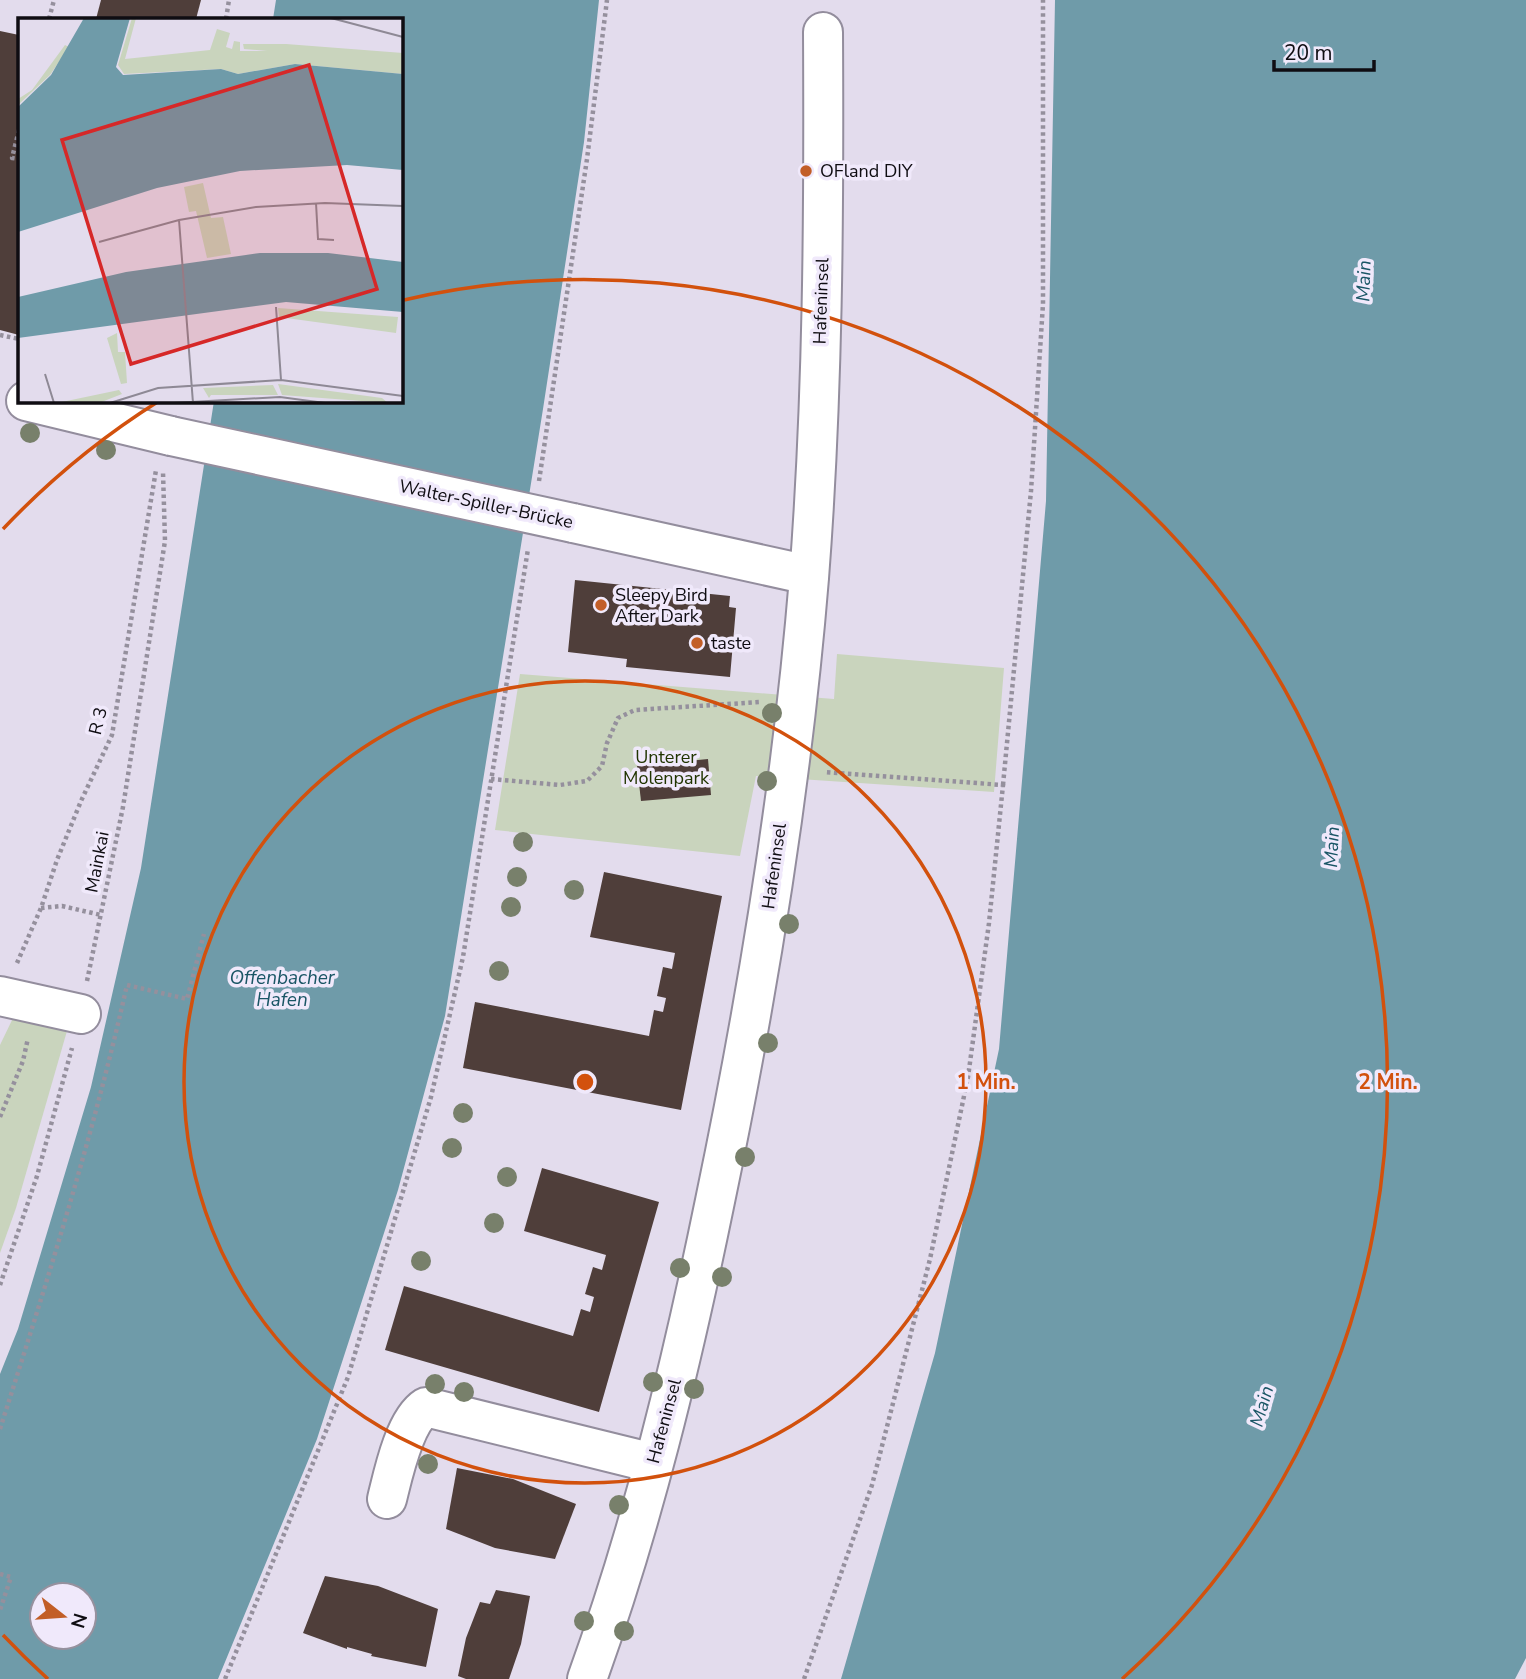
<svg xmlns="http://www.w3.org/2000/svg" width="1526" height="1679" font-family="'Nunito Sans',sans-serif">
<style>
.green{fill:#c9d4bd}
.water{fill:#6f9ba9;fill-rule:evenodd}
.building{fill:#4f3e3a}
.lines{fill:none;stroke-linecap:round;stroke-linejoin:round}
.minor-casing{stroke:#938d9d;stroke-width:42}
.path{stroke:#95909d;stroke-width:4.5;stroke-dasharray:3.5 3.5;stroke-linecap:butt}
.minor{stroke:#fff;stroke-width:38}
.minor-bridge-casing{stroke:#938d9d;stroke-width:42;stroke-linecap:butt}
.minor-bridge{stroke:#fff;stroke-width:38}
.tree{fill:#78806b}
.ring{fill:none;stroke:#d2510d;stroke-width:3.5}
.poi-dot{fill:#c25e27;stroke:#f0e9fb;stroke-width:2.5}
.labels{text-anchor:middle;stroke-width:7;stroke-linejoin:round;paint-order:stroke}
.poi-label{font-size:18px;fill:#0f0d12;stroke:#f0e9fb;text-anchor:start}
.street-label{font-size:18px;fill:#0f0d12;stroke:#f0e9fb}
.park-label{font-size:18px;fill:#203400;stroke:#f0e9fb}
.water-label{font-size:19px;font-style:italic;fill:#195565;stroke:#f0e9fb}
.inset-road{fill:none;stroke:#8e8995;stroke-width:2}
.view{fill:#d62828;fill-opacity:0.15;stroke:#d62828;stroke-width:3.5}
.inset-edge{fill:none;stroke:#0f0d12;stroke-width:3.5}
.centre{fill:#d2510d;stroke:#f0e9fb;stroke-width:3.5}
.ring-label{font-size:21px;text-anchor:middle;font-weight:bold;fill:#d2510d;stroke:#f0e9fb;stroke-width:7;stroke-linejoin:round;paint-order:stroke}
</style>
<rect width="100%" height="100%" fill="#e3dced"/>
<g class="green">
<path d="M837 654 1004 668 994 792 756 776 740 856 495 830 520 674 834 699Z"/>
<path d="M14 1016 69 1024 16 1208 0 1253V1045Z"/>
</g>
<g class="water">
<path d="M276 0H599L584 142 543 409 445 1016 398 1190 317 1439 218 1679H0V1374L18 1329 91 1087 141 868 214 401H401V19H273ZM42 1595H84V1637H42Z"/>
<path d="M1055 0H1526V1658L1515 1679H841L935 1353 999 1049 1046 501Z"/>
</g>
<g class="building">
<path d="M101 0H201L196 19H96Z"/>
<path d="M0 31 19 35V335L0 330Z"/>
<path d="M575 580 730 596 729 607 736 608 730 677 626 667 627 659 568 652Z"/>
<path d="M708 759 711 795 641 801 637 766Z"/>
<path d="M604 872 722 896 681 1110 463 1068 475 1002 649 1036 654 1010 663 1012 666 998 657 996 663 967 672 969 675 953 590 937Z"/>
<path d="M542 1168 659 1202 599 1412 385 1350 404 1286 573 1336 581 1309 590 1312 594 1297 585 1294 593 1267 602 1270 606 1255 524 1231Z"/>
<path d="M457 1468 513 1479 576 1504 555 1559 495 1548 446 1529Z"/>
<path d="M325 1576 378 1586 438 1609 426 1667 371 1656 372 1654 347 1647V1649L303 1633Z"/>
<path d="M496 1590 530 1596 521 1644 509 1679H466L458 1676 466 1638 480 1602 490 1604Z"/>
</g>
<g class="lines">
<defs>
<g id="minor">
<path d="M26 401 171 436"/>
<path d="M573 523 809 575"/>
<path d="M0 996 81 1014"/>
<path d="M387 1499C393 1475 404 1421 426 1407L653 1463"/>
<path d="M587 1679C643 1524 682 1362 715 1201 758 995 792 787 809 578 823 397 824 214 823 32"/>
</g>
</defs>
<use href="#minor" class="minor-casing"/>
<g class="path">
<path d="M49 19 54 0"/>
<path d="M226 19 229 0"/>
<path d="M19 130 12 158 19 159"/>
<path d="M0 335 19 339"/>
<path d="M539 481 587 159 607 0"/>
<path d="M491 779 560 785 587 781 602 766 607 743 618 718 635 710 760 702"/>
<path d="M1003 785 1031 491 1043 304V0"/>
<path d="M41 908 62 906 101 915"/>
<path d="M17 963 41 908 57 860 81 801 112 735 156 470"/>
<path d="M87 981 123 807 165 541 163 472"/>
<path d="M0 1117 23 1061 28 1038"/>
<path d="M0 1285 37 1176 72 1048"/>
<path d="M0 1429C47 1282 93 1136 127 985L187 999 204 934"/>
<path d="M0 1574 11 1577 0 1610"/>
<path d="M225 1679 348 1377 431 1097 463 957 528 549"/>
<path d="M804 1679 872 1485 930 1259 968 1077 989 923 1003 785 824 772"/>
</g>
<use href="#minor" class="minor"/>
<defs>
<path id="minor-bridge" d="M171 436 573 523"/>
</defs>
<use href="#minor-bridge" class="minor-bridge-casing"/>
<use href="#minor-bridge" class="minor-bridge"/>
</g>
<g class="tree">
<circle cx="30" cy="433" r="10"/>
<circle cx="106" cy="450" r="10"/>
<circle cx="772" cy="713" r="10"/>
<circle cx="767" cy="781" r="10"/>
<circle cx="523" cy="842" r="10"/>
<circle cx="517" cy="877" r="10"/>
<circle cx="574" cy="890" r="10"/>
<circle cx="511" cy="907" r="10"/>
<circle cx="789" cy="924" r="10"/>
<circle cx="499" cy="971" r="10"/>
<circle cx="768" cy="1043" r="10"/>
<circle cx="463" cy="1113" r="10"/>
<circle cx="452" cy="1148" r="10"/>
<circle cx="745" cy="1157" r="10"/>
<circle cx="507" cy="1177" r="10"/>
<circle cx="494" cy="1223" r="10"/>
<circle cx="421" cy="1261" r="10"/>
<circle cx="680" cy="1268" r="10"/>
<circle cx="722" cy="1277" r="10"/>
<circle cx="653" cy="1382" r="10"/>
<circle cx="435" cy="1384" r="10"/>
<circle cx="694" cy="1389" r="10"/>
<circle cx="464" cy="1392" r="10"/>
<circle cx="428" cy="1464" r="10"/>
<circle cx="619" cy="1505" r="10"/>
<circle cx="584" cy="1621" r="10"/>
<circle cx="624" cy="1631" r="10"/>
</g>
<g class="ring">
<circle cx="585" cy="1082" r="401"/>
<path d="M48 1679A803 803 0 0 1 3 1635M3 529A803 803 0 0 1 159 401M404 300A803 803 0 0 1 1122 1679"/>
</g>
<g class="poi-dot">
<circle cx="806" cy="171" r="7"/>
<circle cx="601" cy="605" r="7"/>
<circle cx="697" cy="643" r="7"/>
</g>
<g class="labels">
<g class="poi-label">
<text x="820" y="177">OFland DIY</text>
<text x="615" y="601">Sleepy Bird<tspan x="615" dy="21">After Dark</tspan></text>
<text x="711" y="649">taste</text>
</g>
<g class="street-label">
<text transform="translate(821 301) rotate(-88)" y="6">Hafeninsel</text>
<text transform="translate(486 504) rotate(12)" y="6">Walter-Spiller-Brücke</text>
<text transform="translate(98 721) rotate(-76)" y="6">R 3</text>
<text transform="translate(97 862) rotate(-79)" y="6">Mainkai</text>
<text transform="translate(774 866) rotate(-82)" y="6">Hafeninsel</text>
<text transform="translate(664 1421) rotate(-75)" y="6">Hafeninsel</text>
</g>
<g class="park-label">
<text x="666" y="763">Unterer<tspan x="666" dy="21">Molenpark</tspan></text>
</g>
<g class="water-label">
<text transform="translate(1363 281) rotate(-88)" y="7">Main</text>
<text transform="translate(1331 847) rotate(-87)" y="7">Main</text>
<text x="282" y="984">Offenbacher<tspan x="282" dy="22">Hafen</tspan></text>
<text transform="translate(1261 1406) rotate(-74)" y="7">Main</text>
</g>
</g>
<g transform="translate(18 18)">
<rect width="385" height="385" fill="#e3dced"/>
<path d="M114 0H118L107 41 192 32 199 11 212 15 208 29 214 31 216 23 222 24V33H249L226 31 225 26H268L385 35V56L277 46 220 56 203 51 106 56 100 47ZM47 27 51 29 32 57 0 87V81L14 72ZM185 165 193 200 205 199 213 236 189 240 178 193 171 194 166 169ZM260 290 380 299 378 315 261 299ZM99 315 100 334H107L109 365 103 366 89 320ZM260 366 364 380 370 385 264 377ZM255 367 260 377H193L191 380 185 370ZM101 372 104 376 81 385H39Z" fill="#c9d4bd"/>
<path d="M66 0H112L98 49 105 57 203 51 220 56 277 46 385 56V152L329 147 222 153 139 170 0 214V89L33 57ZM242 235H310L385 244V294L268 284 0 320V279L108 254Z" fill="#6f9ba9"/>
<path class="inset-road" d="M313 0 385 19M298 185 300 221 316 222M161 202 175 385M81 224 161 202 238 189 307 185 385 188M258 289 263 362M27 356 36 385M92 385 140 370 263 362 385 378M156 385 262 379 307 385"/>
<path class="view" d="M291 47 359 271 113 346 44 122Z"/>
<rect width="385" height="385" class="inset-edge"/>
</g>
<circle cx="585" cy="1082" r="10" class="centre"/>
<g class="ring-label">
<text x="986" y="1089">1 Min.</text>
<text x="1388" y="1089">2 Min.</text>
</g>
<g transform="translate(63 1616) rotate(107)"><circle r="33" fill="#f0e9fb" stroke="#96919e" stroke-width="2"/>
<path d="M0-5L12 26L0 18L-12 26Z" fill="#c25e27"/>
<text y="-10" font-size="19" font-weight="bold" text-anchor="middle" fill="#0f0d12">N</text>
</g>
<path d="M1274 60v10h100v-10" fill="none" stroke="#0f0d12" stroke-width="3.5"/>
<text x="1284" y="60" font-size="21" fill="#0f0d12" stroke="#f0e9fb" stroke-width="5" paint-order="stroke">20 m</text>
</svg>
